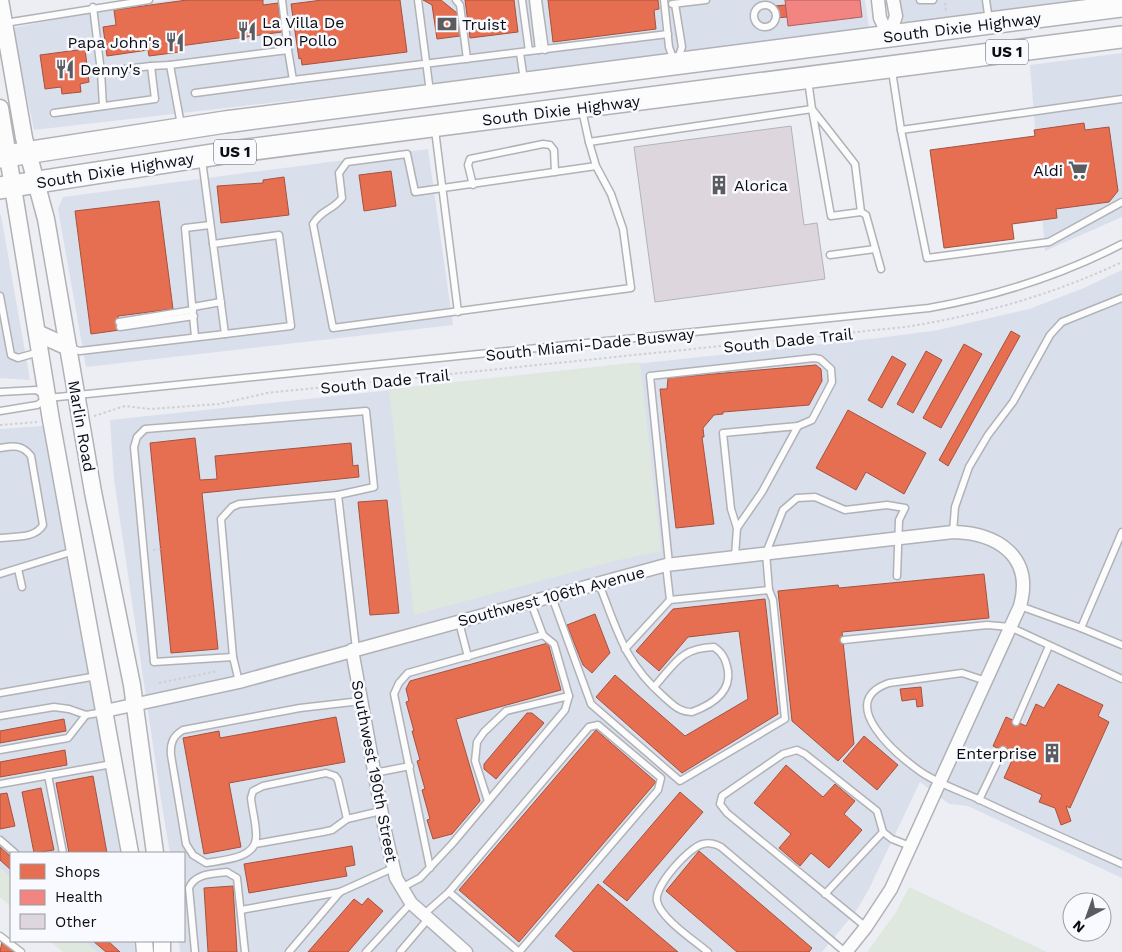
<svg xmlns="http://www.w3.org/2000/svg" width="1122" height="952" font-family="'Work Sans',sans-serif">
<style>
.built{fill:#dadfec}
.green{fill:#dee8df}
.shops{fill:#e76f51;stroke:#a5523e}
.health{fill:#f28482;stroke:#ad6060}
.building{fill:#ddd6dd;stroke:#b3b3b6}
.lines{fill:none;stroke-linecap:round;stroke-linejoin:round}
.service-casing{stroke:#b0b2b6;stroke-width:9}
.minor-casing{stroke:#b0b2b6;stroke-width:15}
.tertiary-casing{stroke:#b0b2b6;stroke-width:19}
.trunk-casing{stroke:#b0b2b6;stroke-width:24}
.path{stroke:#cfcfd1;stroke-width:2;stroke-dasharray:2.5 2.5;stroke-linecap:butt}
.service{stroke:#fcfcfd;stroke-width:6}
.minor{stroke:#fcfcfd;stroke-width:12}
.tertiary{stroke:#fcfcfd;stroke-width:16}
.trunk{stroke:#fcfcfd;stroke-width:21}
.labels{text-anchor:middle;stroke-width:5;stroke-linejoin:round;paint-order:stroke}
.shield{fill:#f8faff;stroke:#535458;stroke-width:1}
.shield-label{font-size:15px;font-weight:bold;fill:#0c0d11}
.poi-label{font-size:16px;fill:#0c0d11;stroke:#f8faff;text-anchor:start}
.street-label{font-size:16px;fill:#0c0d11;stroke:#f8faff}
</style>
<rect width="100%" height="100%" fill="#eceef4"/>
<g class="built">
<path d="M172 0H865L869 28 662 58 34 130 12 28 111 8Z"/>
<path d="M897 0H1092L902 29Z"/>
<path d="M1122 53V217L1045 251 1030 65Z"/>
<path d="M428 149 453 325 86 367 58 209 63 197Z"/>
<path d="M0 214 1 215 30 380 0 378Z"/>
<path d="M1122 270V878L968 806 949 804 920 782 868 891 856 911 822 952H180L179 941H184V853H170L161 800 114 479 110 420 879 338 938 330 1029 309 1084 288Z"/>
<path d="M43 426 63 497 120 853H11V878L0 868V429Z"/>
<path d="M84 941H134L135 952H97Z"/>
</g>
<g class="green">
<path d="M640 362 661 551 614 561 414 615 389 389Z"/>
<path d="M0 868 11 878V907L0 897Z"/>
<path d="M909 887 1047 952H867L896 912Z"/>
<path d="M50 941H84L97 952H63Z"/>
</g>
<g class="shops">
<path d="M187 0H263V5L278 3 282 32 180 46V52L149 56 148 50 107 56 103 27 116 25 114 10Z"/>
<path d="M322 0H400L407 52 302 65 301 58 299 59 291 4Z"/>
<path d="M423 0H441L457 13 460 36 437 39 432 5Z"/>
<path d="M465 0H514L518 32 470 38Z"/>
<path d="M548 0H658L659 9 654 10 656 29 553 42Z"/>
<path d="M786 5 787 17 776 18 774 6Z"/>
<path d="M85 49 89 82 80 84 81 92 62 94 61 87 45 89 40 55Z"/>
<path d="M1084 123 1085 130 1109 127 1118 191 1109 202 1056 209 1057 218 1012 224 1014 239 944 248 930 150 1035 136 1034 130Z"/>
<path d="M391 171 396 206 364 211 359 175Z"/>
<path d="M284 177 289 215 221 223 217 186 263 183V180Z"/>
<path d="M159 201 173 309 118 316 120 330 91 334 75 211Z"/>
<path d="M1011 331 1020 336 948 466 939 460Z"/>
<path d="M964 344 982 354 941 428 923 418Z"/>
<path d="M926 351 942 360 913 413 897 404Z"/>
<path d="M892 356 906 364 882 408 868 400Z"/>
<path d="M816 365 821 369 822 381 809 405 723 412V414L714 415 703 428 704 437H702L714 524 676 528 660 389H667L668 378Z"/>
<path d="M848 410 926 453 904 494 866 472 856 490 816 468Z"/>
<path d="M195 438 200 480 217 479 215 456 351 443 353 466 358 465 359 477 202 493 218 649 171 653 150 443Z"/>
<path d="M387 500 399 613 370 615 358 502Z"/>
<path d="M984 574 989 618 842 632 854 744 838 761 792 721 778 591 838 585 839 588Z"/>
<path d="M765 599 778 714 682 773 596 697 615 675 685 736 748 699 739 631 688 637 659 671 636 651 673 609Z"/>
<path d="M595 614 610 653 592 673 583 665 567 625Z"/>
<path d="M548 643 561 690 456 719 480 801 452 834 433 839 427 820 430 819 422 790 425 789 417 761 420 760 412 731H414L406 702 409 701 406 689 410 681Z"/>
<path d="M1058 684 1103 705 1098 716 1109 722 1070 808 1066 806 1071 821 1061 825 1055 808 1039 802 1042 795 1004 778 1014 756 993 746 1006 717 1026 726 1036 704 1044 708Z"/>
<path d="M921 687 923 706 917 707 916 699 902 701 900 689Z"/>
<path d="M527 713H532L544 723 496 779 484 769V764Z"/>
<path d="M336 717 345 762 229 783 241 847 204 854 183 738 219 731 220 738Z"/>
<path d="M64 719 66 731 0 743V731Z"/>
<path d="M596 730 656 782 519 942 459 890Z"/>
<path d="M864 736 898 765 877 790 843 761Z"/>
<path d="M65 750 67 765 0 777V762Z"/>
<path d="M786 765 823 797 835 784 855 801 844 814 862 830 829 868 811 853 800 866 779 848 791 834 754 803Z"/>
<path d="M93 776 107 853H69L56 783Z"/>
<path d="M41 788 54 850 34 853 22 792Z"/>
<path d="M680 792 703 812 627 901 603 882Z"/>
<path d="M7 793 15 826 0 829V794Z"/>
<path d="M352 846 355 865 345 867 347 876 249 893 244 864Z"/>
<path d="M0 847 11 857V870L0 860Z"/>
<path d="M699 851 812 948 809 952H737L666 891Z"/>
<path d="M598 884 678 952H574L555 936Z"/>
<path d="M233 886 237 952H208L204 888Z"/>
<path d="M368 898 383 911 348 952H308L354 899 362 905Z"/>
<path d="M2 941 15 952H0Z"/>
<path d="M93 941H108L120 952H106Z"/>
</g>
<path class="health" d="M785 0H860L862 17 788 26Z"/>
<path class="building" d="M791 126 804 225 817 223 825 279 655 302 634 147Z"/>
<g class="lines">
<defs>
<g id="service">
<path d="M282 0 288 50"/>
<path d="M418 0 430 92"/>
<path d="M456 0 460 5 467 59"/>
<path d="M522 0 529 51"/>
<path d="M533 0 539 50"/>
<path d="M538 0 545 50"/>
<path d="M664 0 669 47 674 61"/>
<path d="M920 0H933"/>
<path d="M986 0 989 21"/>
<path d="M672 4 706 0"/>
<path d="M675 4 682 47 677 61"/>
<circle cx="765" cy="16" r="11"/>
<path d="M5 23 149 0"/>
<path d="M520 53 524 80"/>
<path d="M151 66 170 65"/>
<path d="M892 71 901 130 927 258 1049 242 1122 202"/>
<path d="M101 72 103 106"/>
<path d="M195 93 293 80"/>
<path d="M582 110 589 142 812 109 831 216 861 212 855 164 812 109 808 80"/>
<path d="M54 113 155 99 151 66 101 72 93 7"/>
<path d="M181 125 170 65 288 50 293 80 668 34"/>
<path d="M435 130 458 312"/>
<path d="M901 130 1122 99"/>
<path d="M589 142 596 166 611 194 623 229 631 288 333 328 313 224C322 209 332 211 342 198L339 173 347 162 407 154 415 192 596 166"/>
<path d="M473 185 468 165 470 159 543 144 550 145 554 150 555 172"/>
<path d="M861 212 866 215 881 269"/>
<path d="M213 244 279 235 291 326 225 334"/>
<path d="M830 255 875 249"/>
<path d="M0 296 11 355 18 358 39 352"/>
<path d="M193 307 221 302"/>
<path d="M119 322 193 310"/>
<path d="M120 327 194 316"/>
<path d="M195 337 185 228 210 225"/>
<path d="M69 348 80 351 225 334 202 160"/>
<path d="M0 392 36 390 43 394"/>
<path d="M0 411 37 405 48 398 929 308C996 296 1062 275 1122 244"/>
<path d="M0 448C13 446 22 444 31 456L43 525C35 539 14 536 0 538"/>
<path d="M953 532 955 507 969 467 988 435 1013 402 1050 335 1062 322 1122 298"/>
<path d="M735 556 737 528 762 492 798 426 723 433 731 509 737 528"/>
<path d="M669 564 650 376 814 358 820 359 831 369 832 382 812 420 798 426"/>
<path d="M666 565 670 600"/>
<path d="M18 569 22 587"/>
<path d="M0 574 74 551"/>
<path d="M599 584C617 629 624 662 663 696 672 704 679 712 692 712 711 705 731 693 728 671 726 660 723 653 714 647 680 648 675 664 654 687"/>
<path d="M769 590 766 553 783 510 797 498 815 497 845 510 887 505 905 508 899 520 897 576"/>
<path d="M552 597 591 704 680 781 785 719 773 600 769 590 670 600 625 649"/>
<path d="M1020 606 1081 628 1122 532"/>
<path d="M459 622 468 657"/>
<path d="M1081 628 1122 645"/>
<path d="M844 640 987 625 1010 627 1122 679"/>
<path d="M233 657 154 662 134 447 137 437 145 429 366 411 374 487 338 495 356 649"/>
<path d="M986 681 962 673 889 683C834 702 897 755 921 772 937 783 958 790 976 798 1024 821 1073 842 1122 864"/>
<path d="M239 682 233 657 221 519 232 507 239 504 338 495"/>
<path d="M0 693 97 676"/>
<path d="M361 701 300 708 183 730C173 736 170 743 171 755L186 844 193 855 206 863C222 860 255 859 256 838 257 826 252 810 251 798L253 791 263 786 326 773 335 776 338 780 347 819 381 811"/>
<path d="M0 716 54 707 69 709 86 715 104 712"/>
<path d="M1016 722 1049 646"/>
<path d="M0 750 68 738 86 715"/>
<path d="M374 773 410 766"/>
<path d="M48 775 63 853"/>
<path d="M0 784 112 764"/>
<path d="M979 800 1003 750"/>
<path d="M488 801 475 761 477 742 484 732 506 711 569 696"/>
<path d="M0 840 15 853"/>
<path d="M255 844 323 832 332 830 347 819"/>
<path d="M430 868 394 694 399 683 408 673 543 635"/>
<path d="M401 888 420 878 452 844 565 710 569 696 554 644 543 635 531 603"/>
<path d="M449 892 519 952"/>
<path d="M825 894 883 832"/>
<path d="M241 910 340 892 393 868"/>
<path d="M423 915 449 892 589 727 598 725 661 778 658 790 519 952"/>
<path d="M866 927 727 813 720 804 722 796 783 754 797 750 805 754 877 811 883 832 892 839 910 846"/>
<path d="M0 936 21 952"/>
<path d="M195 952 189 888C195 873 213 874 227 872L237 878 245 952"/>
<path d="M289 952 340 892"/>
<path d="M366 952 411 903"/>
<path d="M400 952 428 919"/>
<path d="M708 952C695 941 660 918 657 901 654 886 689 847 703 844 710 842 715 844 721 847L845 952"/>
</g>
<g id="minor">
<path d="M878 0 880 18 889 37"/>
<path d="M889 37 896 16 893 0"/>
<path d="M352 650 386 836 396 878 411 903 466 952"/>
<path d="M105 711 239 682 666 565 953 532C997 533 1034 556 1020 606L891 889 866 927 846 952"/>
</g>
<g id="tertiary">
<path d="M0 0 24 138 46 219 93 492 132 685 155 853"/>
<path d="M0 108 51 420 130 853"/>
<path d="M37 333 68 347"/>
<path d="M144 941 145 952"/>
<path d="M162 941V952"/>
</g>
<g id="trunk">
<path d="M0 157 225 122 1122 6"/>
<path d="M0 188 231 152 1122 37"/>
</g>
</defs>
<use href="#service" class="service-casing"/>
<use href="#minor" class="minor-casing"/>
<use href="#tertiary" class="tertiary-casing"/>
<use href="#trunk" class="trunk-casing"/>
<g class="path">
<path d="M945 3 946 12"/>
<path d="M94 416 125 406 150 409 219 404 267 393 905 327C981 315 1052 295 1122 262"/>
<path d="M0 425 37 422"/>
<path d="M153 550 161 549"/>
<path d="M159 683 218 671"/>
</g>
<use href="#service" class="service"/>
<use href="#minor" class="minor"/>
<use href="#tertiary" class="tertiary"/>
<use href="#trunk" class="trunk"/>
</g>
<defs>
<symbol id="bank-bare" viewBox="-9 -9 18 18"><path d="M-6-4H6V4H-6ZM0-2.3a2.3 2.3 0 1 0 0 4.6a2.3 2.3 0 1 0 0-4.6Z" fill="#5a5c60" stroke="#f8faff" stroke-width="2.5" paint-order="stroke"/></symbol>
<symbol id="restaurant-bare" viewBox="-9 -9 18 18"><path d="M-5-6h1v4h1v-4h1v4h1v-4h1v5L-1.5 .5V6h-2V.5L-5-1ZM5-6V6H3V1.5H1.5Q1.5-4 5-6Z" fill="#5a5c60" stroke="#f8faff" stroke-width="2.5" paint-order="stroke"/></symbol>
<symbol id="supermarket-bare" viewBox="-9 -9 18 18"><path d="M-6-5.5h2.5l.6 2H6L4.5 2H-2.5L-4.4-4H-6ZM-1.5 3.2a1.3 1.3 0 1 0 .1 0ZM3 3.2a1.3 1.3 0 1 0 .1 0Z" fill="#5a5c60" stroke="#f8faff" stroke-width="2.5" paint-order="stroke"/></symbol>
<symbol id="building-bare" viewBox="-9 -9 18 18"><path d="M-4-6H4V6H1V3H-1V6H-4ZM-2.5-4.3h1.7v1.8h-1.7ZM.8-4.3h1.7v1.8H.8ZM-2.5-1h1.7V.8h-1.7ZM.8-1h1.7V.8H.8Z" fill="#5a5c60" stroke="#f8faff" stroke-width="2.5" paint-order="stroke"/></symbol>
</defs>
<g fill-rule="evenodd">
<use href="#bank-bare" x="433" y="10" width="28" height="28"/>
<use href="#restaurant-bare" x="233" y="17" width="28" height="28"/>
<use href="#restaurant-bare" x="161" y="28" width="28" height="28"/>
<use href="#restaurant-bare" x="51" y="55" width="28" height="28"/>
<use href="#supermarket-bare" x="1064" y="156" width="28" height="28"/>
<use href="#building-bare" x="705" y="171" width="28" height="28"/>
<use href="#building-bare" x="1038" y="739" width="28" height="28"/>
</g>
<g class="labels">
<g class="shield">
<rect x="986" y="39.5" width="42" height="25" rx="4"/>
<rect x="214" y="139.5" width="42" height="25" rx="4"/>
</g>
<g class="shield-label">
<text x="1007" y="57">US 1</text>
<text x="235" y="157">US 1</text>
</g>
<g class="poi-label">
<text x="262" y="28">La Villa De<tspan x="262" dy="18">Don Pollo</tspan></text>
<text x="462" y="30">Truist</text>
<text x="160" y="48" text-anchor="end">Papa John's</text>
<text x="80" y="75">Denny's</text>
<text x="1063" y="176" text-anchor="end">Aldi</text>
<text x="734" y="191">Alorica</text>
<text x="1037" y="759" text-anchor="end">Enterprise</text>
</g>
<g class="street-label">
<text transform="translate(962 27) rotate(-7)" y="6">South Dixie Highway</text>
<text transform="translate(561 110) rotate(-7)" y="6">South Dixie Highway</text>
<text transform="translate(115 170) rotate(-9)" y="6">South Dixie Highway</text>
<text transform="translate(788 340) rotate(-6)" y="6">South Dade Trail</text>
<text transform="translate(590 344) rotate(-6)" y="6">South Miami-Dade Busway</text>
<text transform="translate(385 381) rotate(-6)" y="6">South Dade Trail</text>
<text transform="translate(82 426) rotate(80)" y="6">Marlin Road</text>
<text transform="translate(551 596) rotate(-15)" y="6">Southwest 106th Avenue</text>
<text transform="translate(375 771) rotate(79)" y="6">Southwest 190th Street</text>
</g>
</g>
<rect x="10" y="852" width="175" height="90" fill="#f8faff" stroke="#9a9ba0"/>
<rect x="20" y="864" width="25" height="15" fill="#e76f51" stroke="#9a9ba0"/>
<text x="55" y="877" font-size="15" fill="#0c0d11">Shops</text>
<rect x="20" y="890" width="25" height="15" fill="#f28482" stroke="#9a9ba0"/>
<text x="55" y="902" font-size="15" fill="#0c0d11">Health</text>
<rect x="20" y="914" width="25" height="15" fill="#ddd6dd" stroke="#9a9ba0"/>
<text x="55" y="927" font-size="15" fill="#0c0d11">Other</text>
<g transform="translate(1087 917) rotate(221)"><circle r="24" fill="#f8faff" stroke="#9a9ba0"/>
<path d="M0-4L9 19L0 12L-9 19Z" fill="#5a5c60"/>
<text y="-8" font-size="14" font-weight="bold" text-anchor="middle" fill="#0c0d11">N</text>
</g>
</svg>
